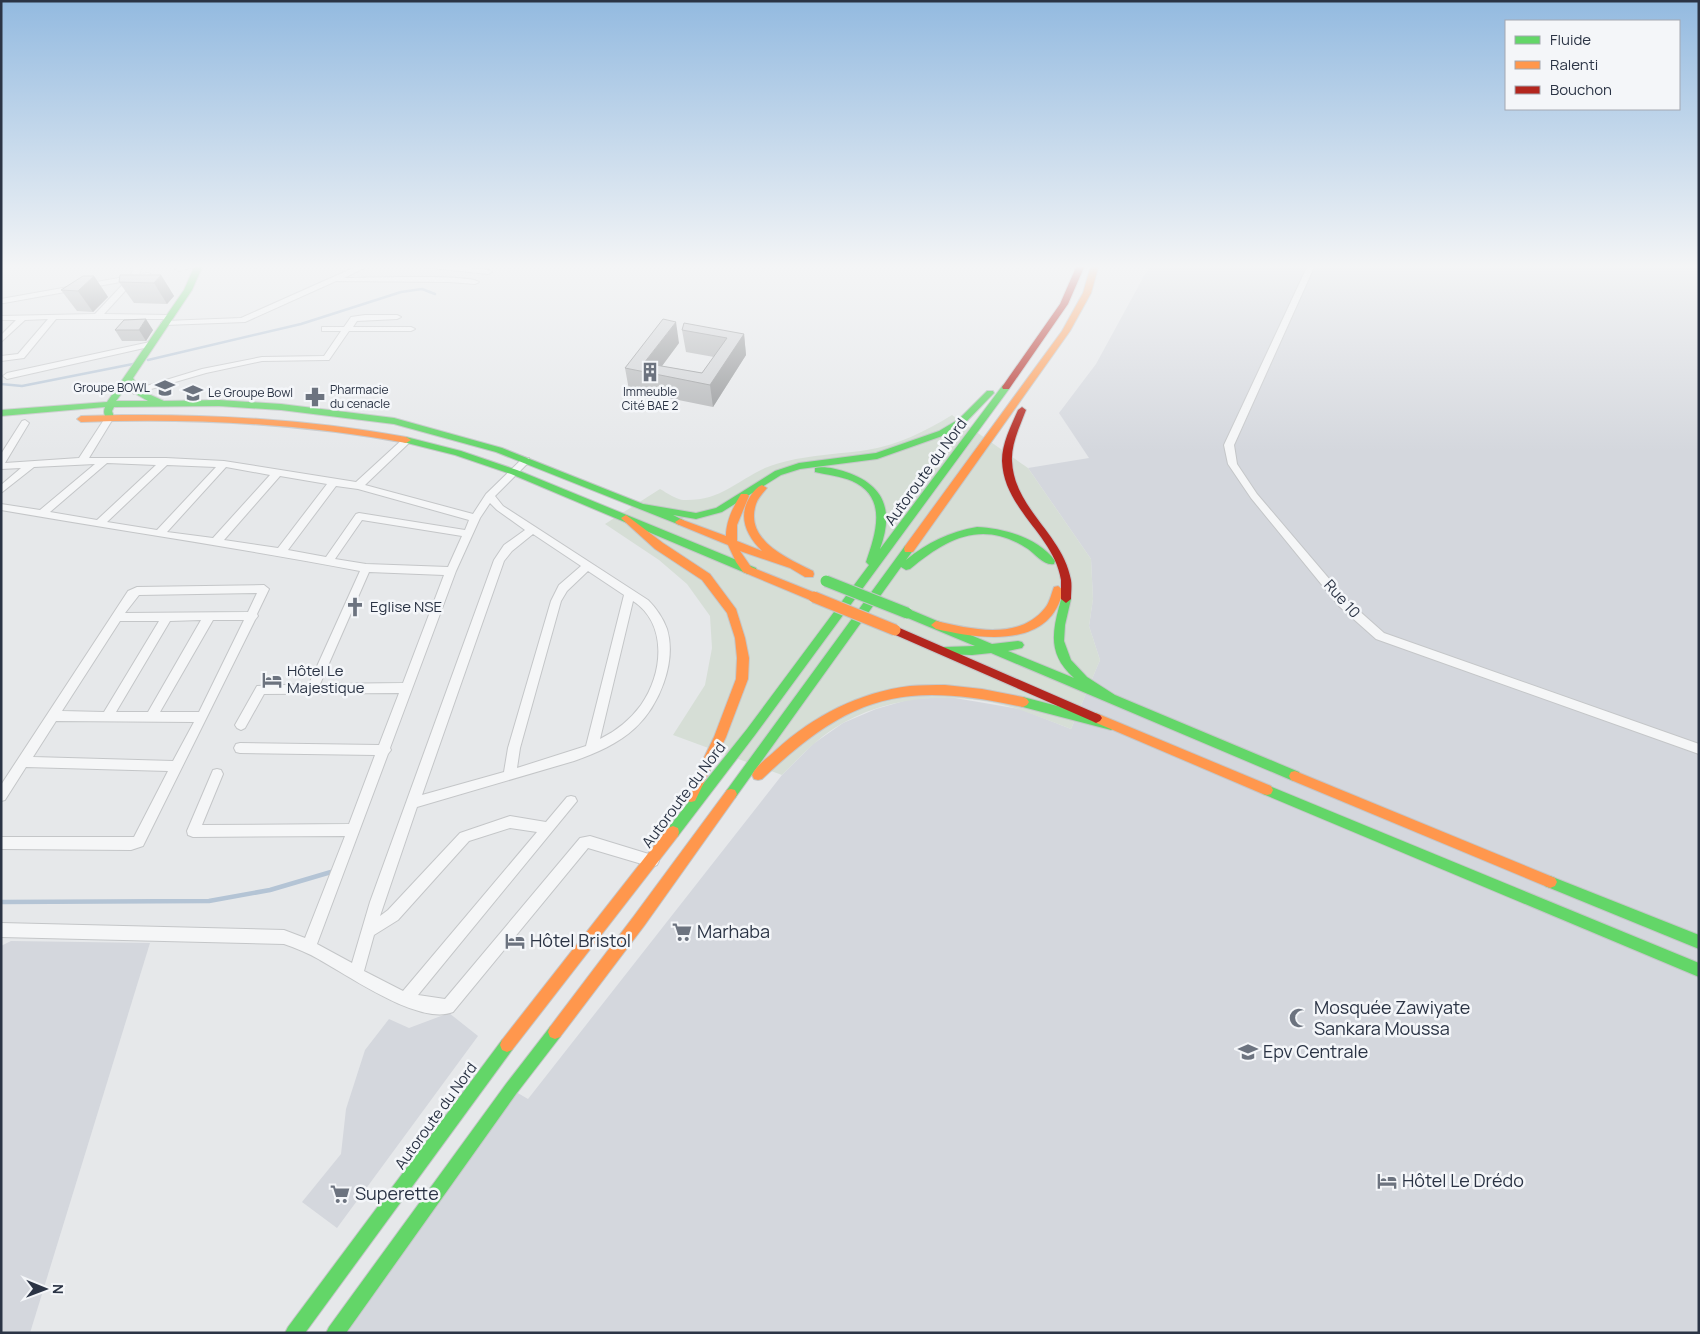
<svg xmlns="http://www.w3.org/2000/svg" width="1700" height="1334" font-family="Manrope,sans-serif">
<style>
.built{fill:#d4d7dd}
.green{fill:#d6ded6}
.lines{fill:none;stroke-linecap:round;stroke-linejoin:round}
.stream-far2{stroke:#b4c4d5;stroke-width:2.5}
.stream-far1{stroke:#b4c4d5;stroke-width:3}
.stream{stroke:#b4c4d5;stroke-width:4.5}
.street-casing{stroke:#c4c6c8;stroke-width:2}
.fast-casing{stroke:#c4c6c8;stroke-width:2}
.slow-casing{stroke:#c4c6c8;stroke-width:2}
.jam-casing{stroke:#c4c6c8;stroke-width:2}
.street{fill:#f5f6f7;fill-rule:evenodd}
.fast{fill:#63d668;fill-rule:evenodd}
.slow{fill:#ff974d;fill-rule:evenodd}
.jam{fill:#b3261e;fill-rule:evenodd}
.fast-bridge-casing{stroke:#c2c5c8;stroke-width:13;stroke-linecap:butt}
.slow-bridge-casing{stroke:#c2c5c8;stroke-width:13;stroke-linecap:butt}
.fast-bridge{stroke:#63d668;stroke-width:11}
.slow-bridge{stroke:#ff974d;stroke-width:11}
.wall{fill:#b1b3b5}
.shaded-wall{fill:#909294}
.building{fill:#ced0d3;stroke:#909294}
.labels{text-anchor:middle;stroke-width:5;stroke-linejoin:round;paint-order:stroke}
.far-poi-label{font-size:12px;fill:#2b3445;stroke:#f4f6f9;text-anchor:start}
.street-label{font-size:15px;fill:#2b3445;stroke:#f4f6f9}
.poi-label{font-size:15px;fill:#2b3445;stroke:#f4f6f9;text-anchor:start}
.near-poi-label{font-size:18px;fill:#2b3445;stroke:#f4f6f9;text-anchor:start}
</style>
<rect width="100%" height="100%" fill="#e6e8ea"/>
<g class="built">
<path d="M1150 265H1699V1333H335L511 1089 528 1099 782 775 813 744 843 723 876 709 911 699 949 697 1020 709 1071 729 1100 660 1089 626 1093 599 1091 559 1028 468 1089 458 1059 413 1096 364Z"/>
<path d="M11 941 150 943 30 1333H1V946Z"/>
<path d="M449 1013 478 1036 337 1228 302 1202 341 1154 346 1109 365 1050 389 1019 409 1028Z"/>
</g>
<path class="green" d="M952 415 1028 468 1091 559 1093 599 1089 626 1100 660 1071 729C1055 723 1038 716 1021 710 963 691 896 693 843 723 819 736 801 756 782 775L673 735 705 685 712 648 710 616 687 584 659 560 605 524 660 489C667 493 677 500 684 500 721 501 736 481 765 468 797 455 833 455 867 450 898 445 926 431 952 415Z"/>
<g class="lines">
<g class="stream-far2">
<path d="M148 360 301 324 401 292 422 289 435 294"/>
<path d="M1 384 22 386 133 364"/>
</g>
<path class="stream-far1" d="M329 873 331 872"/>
<path class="stream" d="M1 902 209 901 270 890 331 872"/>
<defs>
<g id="street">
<path d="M136 265H143L139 274 148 273 152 275 136 279 104 314 169 315H172V319H56L24 358 1 361V356L18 354 48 319 25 320 1 342V335L16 320H1V316L95 314 126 281 4 303H1V299L130 276Z"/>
<path d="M185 265H200L179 271 175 269Z"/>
<path d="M360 265H370L344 278C365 278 468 274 479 282L475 284 449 282 336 281 245 322 165 325 161 323 165 321 241 318Z"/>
<path d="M404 265H438L488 270 492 272 488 274Z"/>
<path d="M1308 265H1315L1234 445 1237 464 1257 494 1348 601 1384 633 1699 744V754L1376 639 1340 607 1251 498 1228 464 1224 445Z"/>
<path d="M365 315H397L401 317 397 319 357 321 353 327H411L415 329 411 331H349L329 360H326L262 361 206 373 134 394 130 391 202 369 262 357 324 356 341 331H322V327H344L351 317Z"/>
<path d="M150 342 154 344 153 346 7 379 3 376 7 373Z"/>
<path d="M110 414 114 417 89 458H166L224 461 356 482 404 438H410V442L365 485 473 514 486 494 523 458H529V462L495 496 503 506 648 600C656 608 663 618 667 629 677 662 659 706 635 728 618 744 596 753 574 761L417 807 380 916 388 910 460 833 510 816 546 822 567 797 571 796 575 797 577 801 418 995 445 999 580 838 590 836 652 855 657 857 659 861 657 865 652 867 588 848 453 1012C420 1026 349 976 320 960 308 953 296 948 284 944L1 937V923L284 930 305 938 345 836 193 837 188 835 187 831 213 770 217 769 221 770 223 774 202 825 349 824 375 755 240 753 236 752 234 748 236 744 240 743 379 745 399 693 264 694 245 728 241 730 237 728 235 725 257 686 309 684 360 571C241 548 121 531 1 510V504L40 510 95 464 34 467 1 493V485L21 468 1 469V454L22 421 25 420 29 423 5 463 79 458 107 415ZM107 463 156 465 97 520 50 512ZM167 465 216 467 157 530 107 522ZM226 467 270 475 213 538 167 532ZM280 476 327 484 278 548 224 540ZM336 486 358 489 469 520 465 530 359 513 356 514 326 557 288 550ZM490 503 497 510 525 530 504 545 494 560 370 902 352 963 317 944 388 754 391 750 390 748 456 571 480 518ZM362 520 462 536 448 567 366 564 335 559ZM533 534 581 566 559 585 551 601 508 748 504 772 422 795 504 561 512 551ZM588 571 624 595 586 746 517 768 520 748 561 601 567 591ZM369 572 444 575 403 683 320 684ZM633 601C668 624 663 674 641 705 630 720 616 731 600 739ZM510 828 537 832 403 991 364 971 374 935 398 920 469 841Z"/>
<path d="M264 585 269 589 257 614 258 616 255 620 143 846 131 850 1 849V837H134L168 771 26 767 5 800 1 801V785L128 591 137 587ZM257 593 248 612 125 613 139 595ZM201 620 148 712H116L170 621ZM213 620H244L199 712H160ZM120 621H159L104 712 62 711ZM56 721 194 722 173 761 33 757Z"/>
</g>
<g id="fast">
<path d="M195 265H203L192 290 133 378 138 386 144 392 164 401 219 400 281 404 394 418 502 448 643 504 696 513 716 508 775 471 799 463 876 453 939 431 959 419 987 391H993L994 393 965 423 945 435 877 459 800 469 781 475 722 512 696 519 673 515 683 520 685 522 683 524 680 525 496 452 394 424 281 410 219 406 114 407 112 411 114 417 110 420C104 418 103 412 105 407L1 416V410L107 402 184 290ZM128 385 134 393 148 401H116Z"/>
<path d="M1006 384 1009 385V389L755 735 678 836 673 838 668 836 667 832 668 828 747 729 869 565 866 562C876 533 888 497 852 481 840 476 827 475 815 472V468C824 466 837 469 846 472 885 485 894 511 880 549L1003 385Z"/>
<path d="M406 437 461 451 517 470 756 568 757 571 756 574H748L511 474 455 455 403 442V438Z"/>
<path d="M977 527C1003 528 1039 538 1055 561L1054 564C1044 566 1035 554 1028 549 983 519 947 538 910 569L906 570 901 567 735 798 731 799 727 798 725 794 727 790 905 546 909 545 914 549 906 560C928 542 949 532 977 527Z"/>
<path d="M1066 595 1071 599 1065 625 1064 641 1071 660 1087 677 1115 695 1299 772 1301 776 1299 780 1295 781 1291 780 991 653 972 655 941 654 939 651 941 648 945 647 975 646 903 616 902 613 903 610H911L992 644 1018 641 1022 642 1024 645 1022 648 1008 651 1074 678C1050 656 1051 637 1059 607 1061 602 1060 597 1066 595Z"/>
<path d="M1023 697 1111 720 1115 722 1117 725 1115 728 1111 730 1023 707 1019 705 1017 702 1019 699Z"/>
<path d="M1267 785 1699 963V977L1263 794 1261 790 1263 786Z"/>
<path d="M1550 876 1699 935V949L1545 886 1543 882 1545 878Z"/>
<path d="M555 1025 560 1027 562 1032 560 1037 516 1094 346 1333H326L329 1327 506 1084 550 1027Z"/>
<path d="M507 1038 512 1040 514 1045 512 1050 305 1333H285L288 1327 502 1040Z"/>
</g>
<g id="slow">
<path d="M1091 265H1099L1091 293 1070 331 913 552H905L904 549 905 546 1062 331 1083 293Z"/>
<path d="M122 415C218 414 312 420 406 437L411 440 406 443C298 423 191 418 81 422L77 419 81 416Z"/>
<path d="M762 485 767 488C763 493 758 498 756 504 744 540 787 558 813 571L814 574 813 577H805L790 568 740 551 751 567 818 594 819 597 818 600H810L743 572 736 562 728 545 677 524 675 522 680 519 726 536C726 521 733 507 741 494H747L749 496 737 525V541L762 551C746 535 737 516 751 495 754 491 757 487 762 485Z"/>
<path d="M626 515 663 543 710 574 736 609 745 638 749 658 748 679 726 737 695 801 691 802 687 801 685 797 714 737 736 679 737 658 735 638 727 613 702 580 655 549 623 520 621 518Z"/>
<path d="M1058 586 1063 590C1051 650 980 639 936 629L931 625 936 621C970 629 1019 641 1045 608 1050 602 1051 594 1054 587Z"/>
<path d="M945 685 982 689 1023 697 1027 699 1029 702 1027 705 1023 707C903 681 852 694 762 779L758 780 754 779 752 775C756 765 768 758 776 750 813 716 860 692 910 686 922 685 934 685 945 685Z"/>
<path d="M1096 713 1271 786 1273 790 1271 794 1267 795 1263 794 1092 721 1090 718 1092 715Z"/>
<path d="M1295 771 1555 878 1557 882 1555 886 1550 888 1291 780 1289 776 1291 772Z"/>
<path d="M731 789 735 790 737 794 735 798 644 926 560 1037 555 1039 550 1037 548 1032 550 1027 634 916 727 790Z"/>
<path d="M673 826 678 828 679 832 678 836 512 1050 507 1052 502 1050 500 1045 502 1040 668 828Z"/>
</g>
<g id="jam">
<path d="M1077 265H1085L1068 304 1009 389H1003L1002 387 1060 304Z"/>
<path d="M1022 407 1026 410C1020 426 1011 444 1012 461 1014 509 1063 534 1071 580 1072 586 1071 593 1071 599L1066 603 1061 599C1061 593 1061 586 1061 580 1054 535 1004 510 1002 461 1002 443 1011 426 1018 410Z"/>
<path d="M895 626 1100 715 1102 718 1100 721 1096 723 1092 721 891 633 890 630Z"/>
</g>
</defs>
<use href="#street" class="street-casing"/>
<use href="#fast" class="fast-casing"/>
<use href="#slow" class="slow-casing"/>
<use href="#jam" class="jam-casing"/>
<use href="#street" class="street"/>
<use href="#fast" class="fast"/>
<use href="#slow" class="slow"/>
<use href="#jam" class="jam"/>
<defs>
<path id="fast-bridge" d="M826 581 907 613"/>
<path id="slow-bridge" d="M814 597 895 630"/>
</defs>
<use href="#fast-bridge" class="fast-bridge-casing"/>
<use href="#slow-bridge" class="slow-bridge-casing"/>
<use href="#fast-bridge" class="fast-bridge"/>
<use href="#slow-bridge" class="slow-bridge"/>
</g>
<g class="wall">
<path d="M161 275 174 296 167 304 134 303 119 282Z"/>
<path d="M94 276 108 297 93 312 77 311 61 290Z"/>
<path d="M115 330H153L146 341H122Z"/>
<path d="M682 330 744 334 746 355 713 407 629 390 625 368 679 343 662 366 702 373 714 357 686 352Z"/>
</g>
<g class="shaded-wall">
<path d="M161 275 174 296 167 304 154 283Z"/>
<path d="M94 276 108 297 93 312 78 291Z"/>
<path d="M146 319 153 330 146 341 139 330Z"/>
<path d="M676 322 679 343 656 374 644 363Z"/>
<path d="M744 334 746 355 713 407 710 385Z"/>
</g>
<g class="building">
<path d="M120 275H161L154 283 119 282Z"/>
<path d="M83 276H94L78 291 61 290Z"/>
<path d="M146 319 139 330H115L124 320Z"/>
<path d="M663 319 676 322 644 363 702 373 727 338 682 330 684 323 744 334 710 385 625 368Z"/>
</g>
<linearGradient id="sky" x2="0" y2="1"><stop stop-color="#93bae0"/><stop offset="0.59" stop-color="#f4f5f6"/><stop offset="1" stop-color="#f4f5f6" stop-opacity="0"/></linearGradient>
<rect width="1700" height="452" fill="url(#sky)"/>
<defs>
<symbol id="building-bare" viewBox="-9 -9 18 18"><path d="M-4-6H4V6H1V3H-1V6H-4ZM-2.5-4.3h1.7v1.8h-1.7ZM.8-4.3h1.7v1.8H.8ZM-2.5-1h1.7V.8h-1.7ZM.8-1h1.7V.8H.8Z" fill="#6c737f" stroke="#f4f6f9" stroke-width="2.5" paint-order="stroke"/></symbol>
<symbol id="school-bare" viewBox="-9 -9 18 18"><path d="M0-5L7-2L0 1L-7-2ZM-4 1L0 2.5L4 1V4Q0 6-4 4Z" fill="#6c737f" stroke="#f4f6f9" stroke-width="2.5" paint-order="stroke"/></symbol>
<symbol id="university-bare" viewBox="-9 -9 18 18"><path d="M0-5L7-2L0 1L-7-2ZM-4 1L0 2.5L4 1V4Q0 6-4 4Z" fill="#6c737f" stroke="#f4f6f9" stroke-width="2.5" paint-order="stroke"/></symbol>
<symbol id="pharmacy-bare" viewBox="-9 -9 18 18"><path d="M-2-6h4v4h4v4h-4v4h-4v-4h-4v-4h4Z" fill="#6c737f" stroke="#f4f6f9" stroke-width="2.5" paint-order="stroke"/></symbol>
<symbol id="church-bare" viewBox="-9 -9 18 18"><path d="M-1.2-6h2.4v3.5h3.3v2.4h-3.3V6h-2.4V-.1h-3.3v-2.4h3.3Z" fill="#6c737f" stroke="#f4f6f9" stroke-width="2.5" paint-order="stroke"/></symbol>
<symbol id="hotel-bare" viewBox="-9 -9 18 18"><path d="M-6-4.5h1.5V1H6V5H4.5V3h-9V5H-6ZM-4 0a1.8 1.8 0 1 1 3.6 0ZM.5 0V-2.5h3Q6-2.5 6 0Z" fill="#6c737f" stroke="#f4f6f9" stroke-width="2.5" paint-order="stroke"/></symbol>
<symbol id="supermarket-bare" viewBox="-9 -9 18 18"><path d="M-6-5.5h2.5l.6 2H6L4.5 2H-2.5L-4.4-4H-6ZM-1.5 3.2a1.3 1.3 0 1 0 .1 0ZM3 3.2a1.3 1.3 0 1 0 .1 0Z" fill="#6c737f" stroke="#f4f6f9" stroke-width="2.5" paint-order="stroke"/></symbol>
<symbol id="mosque-bare" viewBox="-9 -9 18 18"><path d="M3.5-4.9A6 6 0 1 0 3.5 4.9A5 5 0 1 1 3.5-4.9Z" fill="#6c737f" stroke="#f4f6f9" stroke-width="2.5" paint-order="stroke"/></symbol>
</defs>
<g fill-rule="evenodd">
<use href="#building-bare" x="636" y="358" width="28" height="28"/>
<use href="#school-bare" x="151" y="374" width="28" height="28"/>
<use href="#university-bare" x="179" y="379" width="28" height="28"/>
<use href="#pharmacy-bare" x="301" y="383" width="28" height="28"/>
<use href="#church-bare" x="341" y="593" width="28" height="28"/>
<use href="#hotel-bare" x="258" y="666" width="28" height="28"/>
<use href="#supermarket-bare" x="668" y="918" width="28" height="28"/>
<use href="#hotel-bare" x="501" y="927" width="28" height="28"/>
<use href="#mosque-bare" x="1285" y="1004" width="28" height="28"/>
<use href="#school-bare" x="1234" y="1038" width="28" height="28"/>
<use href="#hotel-bare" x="1373" y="1167" width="28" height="28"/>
<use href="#supermarket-bare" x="326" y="1180" width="28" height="28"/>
</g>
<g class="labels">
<g class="far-poi-label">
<text x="150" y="392" text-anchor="end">Groupe BOWL</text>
<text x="330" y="394">Pharmacie<tspan x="330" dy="14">du cenacle</tspan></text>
<text x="650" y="396" text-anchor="middle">Immeuble<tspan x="650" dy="14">Cité BAE 2</tspan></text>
<text x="208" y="397">Le Groupe Bowl</text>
</g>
<g class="street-label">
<text transform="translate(926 472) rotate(-54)" y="5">Autoroute du Nord</text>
<text transform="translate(1342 599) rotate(48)" y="5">Rue 10</text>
<text transform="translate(684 795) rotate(-53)" y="5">Autoroute du Nord</text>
<text transform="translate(436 1116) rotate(-54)" y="5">Autoroute du Nord</text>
</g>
<g class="poi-label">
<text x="370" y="612">Eglise NSE</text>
<text x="287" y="676">Hôtel Le<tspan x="287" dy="17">Majestique</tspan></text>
</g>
<g class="near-poi-label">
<text x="697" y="938">Marhaba</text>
<text x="530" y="947">Hôtel Bristol</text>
<text x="1314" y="1014">Mosquée Zawiyate<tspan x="1314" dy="21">Sankara Moussa</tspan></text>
<text x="1263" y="1058">Epv Centrale</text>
<text x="1402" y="1187">Hôtel Le Drédo</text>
<text x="355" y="1200">Superette</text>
</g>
</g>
<rect width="1700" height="1334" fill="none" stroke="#2b3445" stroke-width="5"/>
<rect x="1505" y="20" width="175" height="90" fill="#f4f6f9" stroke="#a4a8b1"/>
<rect x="1515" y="36" width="25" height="8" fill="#63d668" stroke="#a4a8b1"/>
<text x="1550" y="45" font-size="15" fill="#2b3445">Fluide</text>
<rect x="1515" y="61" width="25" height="8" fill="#ff974d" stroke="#a4a8b1"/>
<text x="1550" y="70" font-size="15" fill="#2b3445">Ralenti</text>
<rect x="1515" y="86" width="25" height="8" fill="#b3261e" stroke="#a4a8b1"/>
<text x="1550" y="95" font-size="15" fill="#2b3445">Bouchon</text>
<g transform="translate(45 1289) rotate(91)" stroke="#f4f6f9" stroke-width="4" paint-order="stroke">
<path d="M0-4L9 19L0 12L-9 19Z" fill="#2b3445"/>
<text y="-8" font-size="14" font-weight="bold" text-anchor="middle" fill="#2b3445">N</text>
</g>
</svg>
